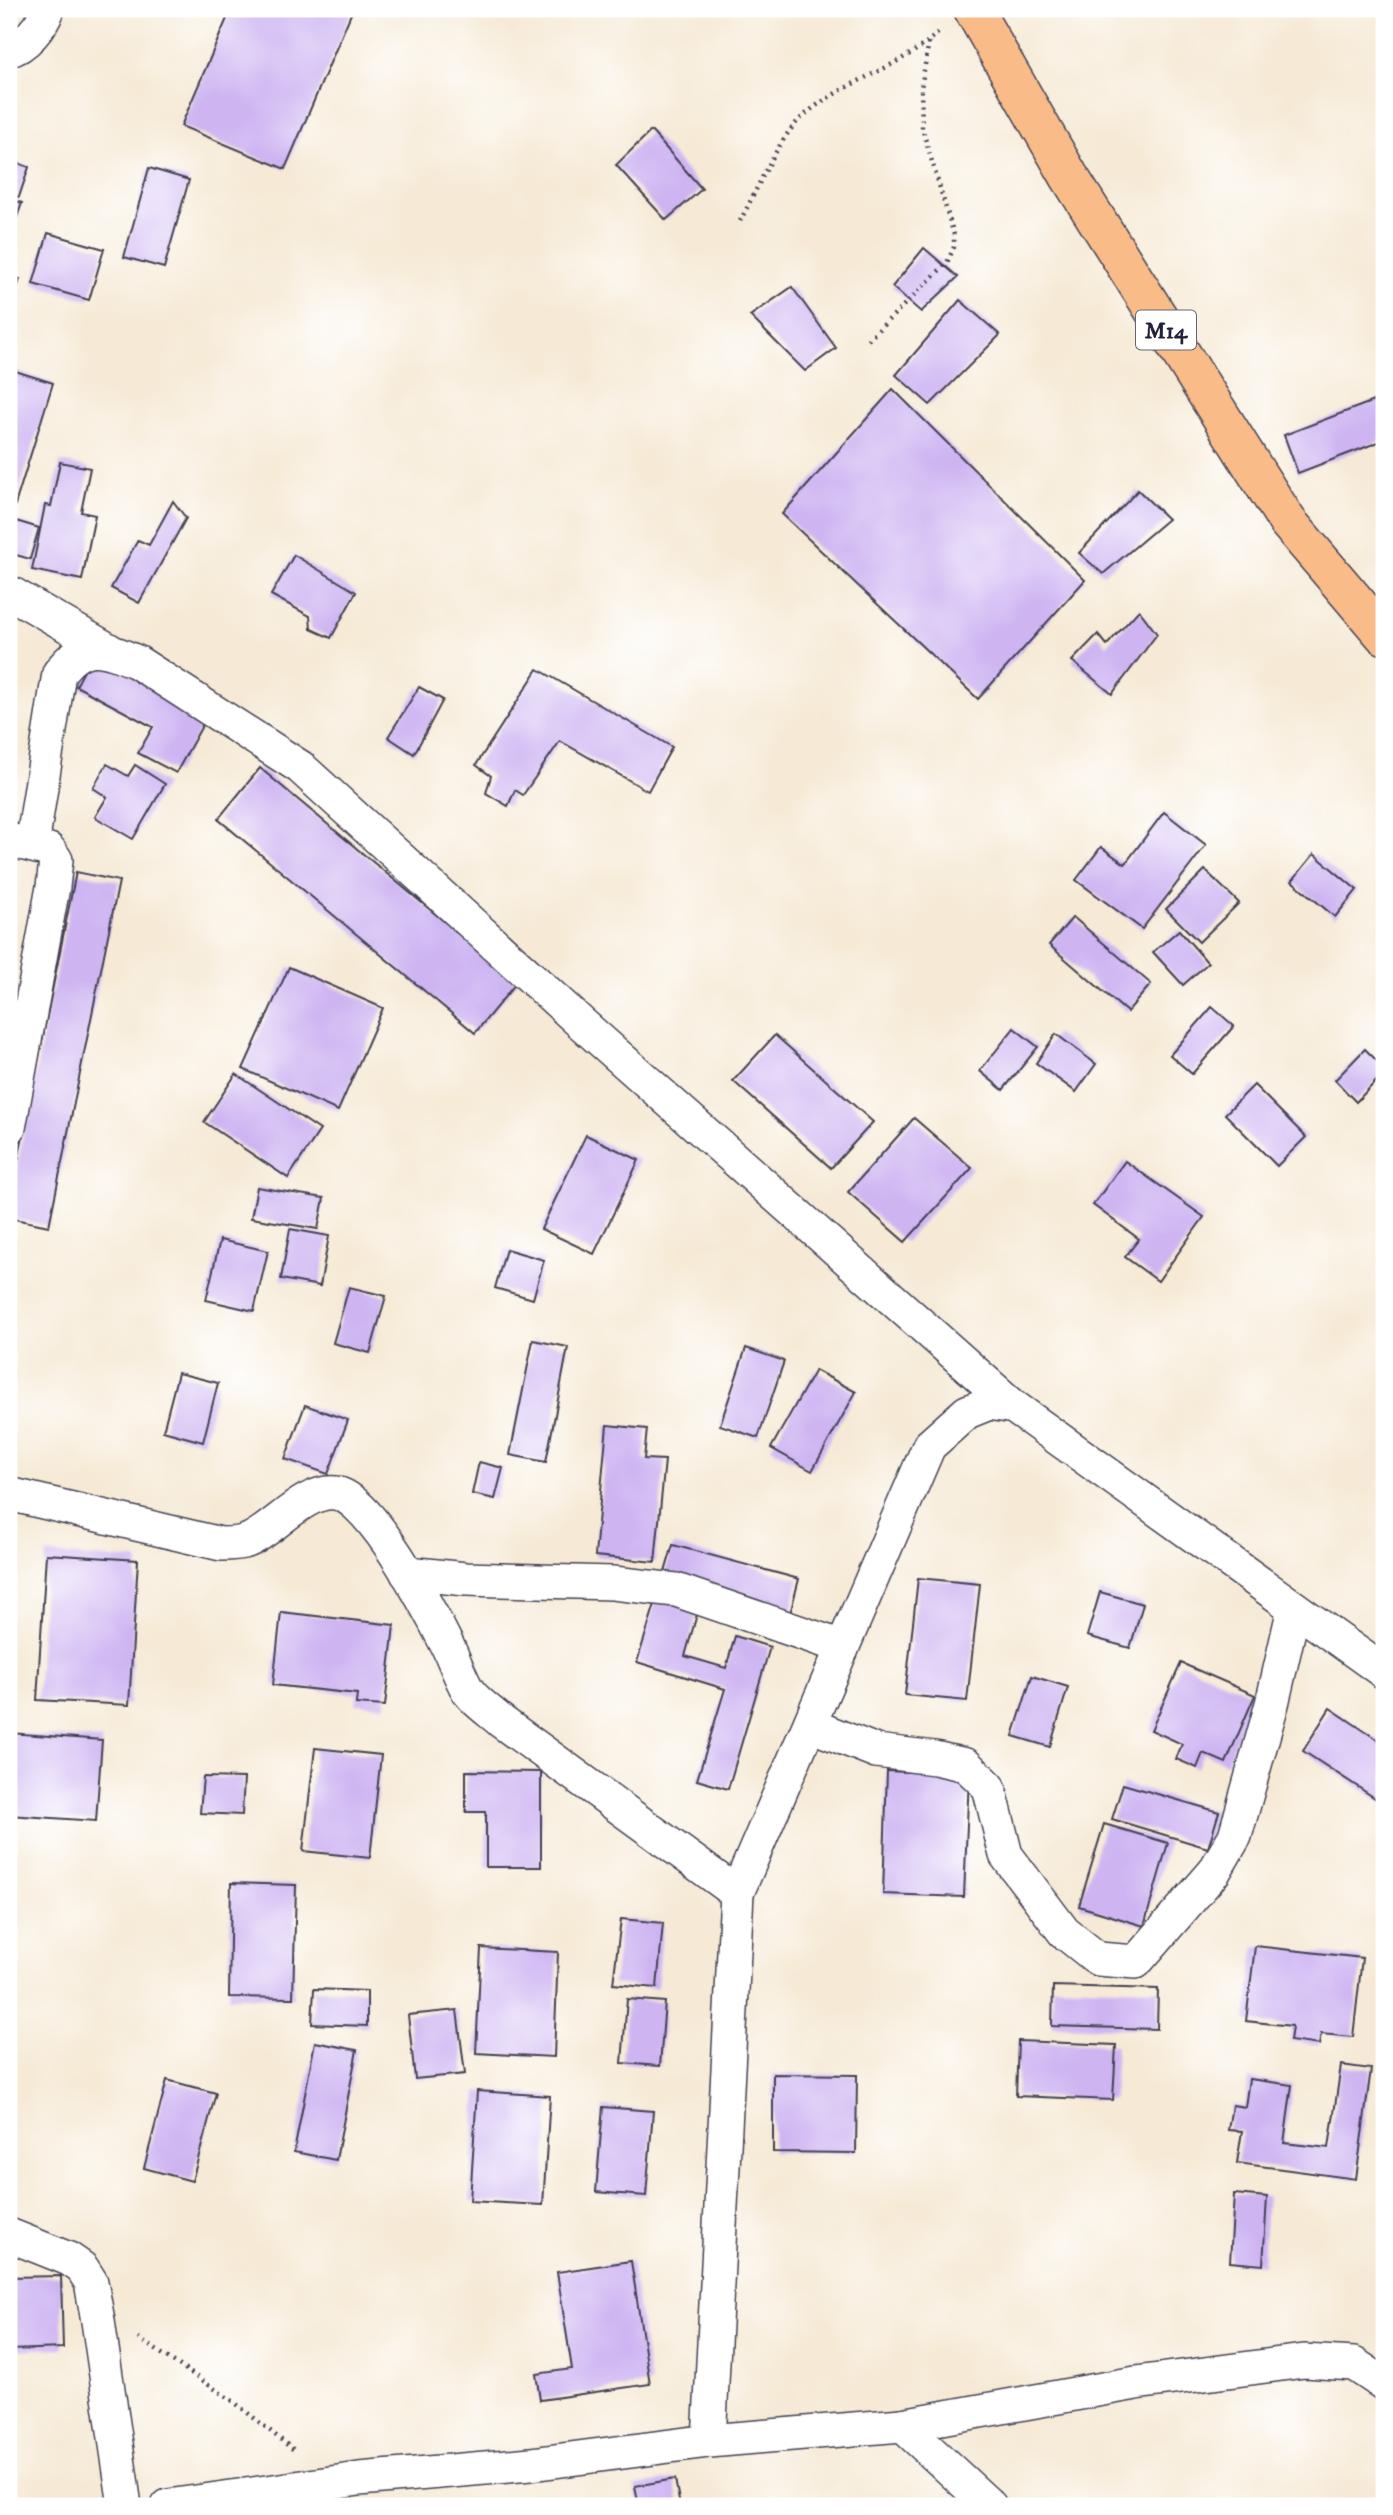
<svg xmlns="http://www.w3.org/2000/svg" width="1393" height="2515" font-family="'IM FELL DW Pica',serif">
<style>
.building{fill:#ceb5f2}
.lines{fill:none;stroke-linecap:round;stroke-linejoin:round}
.minor-casing{stroke:#424052;stroke-width:36}
.primary-casing{stroke:#424052;stroke-width:41}
.path{stroke:#424052;stroke-width:4.5;stroke-dasharray:2 5;stroke-linecap:butt}
.minor{stroke:#fff;stroke-width:33}
.primary{stroke:#f9bc89;stroke-width:38}
.labels{text-anchor:middle;stroke-width:5;stroke-linejoin:round;paint-order:stroke}
.shield{fill:#fff;stroke:#646476;stroke-width:2}
.shield-label{font-size:23px;font-weight:bold;fill:#22223b}
</style>
<rect width="100%" height="100%" fill="#fff"/>
<filter id="ink" filterUnits="userSpaceOnUse"><feTurbulence type="fractalNoise" baseFrequency=".0143" numOctaves="2"/><feDisplacementMap in="SourceGraphic" scale="14" xChannelSelector="R" yChannelSelector="G"/><feConvolveMatrix kernelMatrix="1 2 1 2 8 2 1 2 1" color-interpolation-filters="sRGB"/></filter>
<filter id="wash" filterUnits="userSpaceOnUse"><feTurbulence type="fractalNoise" baseFrequency=".00686" numOctaves="4" result="noise"/><feDisplacementMap in="SourceGraphic" scale="28" xChannelSelector="R" yChannelSelector="G"/><feGaussianBlur stdDeviation="1.57" result="paint"/><feColorMatrix in="noise" values="0 0 0 0 0 0 0 0 0 0 0 0 0 0 0 0 0 1.4 0 .05"/><feComposite in="paint" operator="in"/></filter>
<g filter="url(#wash)">
<rect width="100%" height="100%" fill="#f6ead6"/>
<g id="blocks">
<g class="building">
<path d="M231 9H353L285 169 181 126Z"/>
<path d="M651 131 702 189 666 220 616 165Z"/>
<path d="M9 160 29 167 19 197 9 194Z"/>
<path d="M149 168 189 180 164 268 124 257Z"/>
<path d="M9 199 22 203 12 231 9 230Z"/>
<path d="M48 233 104 249 89 300 33 284Z"/>
<path d="M924 248 958 277 921 312 892 287Z"/>
<path d="M9 276 20 279 13 302 9 301Z"/>
<path d="M792 287 836 348 805 371 750 316Z"/>
<path d="M960 300 1000 335 930 405 896 375Z"/>
<path d="M9 369 53 383 9 524Z"/>
<path d="M893 389 1085 580 978 699 782 514Z"/>
<path d="M1384 397V440L1298 473 1284 435Z"/>
<path d="M60 462 90 468 81 512 95 515 82 580 32 570 45 505 51 506Z"/>
<path d="M1138 490 1168 519 1103 574 1079 553Z"/>
<path d="M173 501 186 518 139 603 111 588 138 540 149 545Z"/>
<path d="M16 521 39 528 30 559 9 553Z"/>
<path d="M294 555 356 592 331 638 311 629 310 616 271 595Z"/>
<path d="M1139 610 1157 634 1112 694 1072 661 1098 634 1107 645Z"/>
<path d="M93 654 208 715 176 773 138 753 153 727 76 686Z"/>
<path d="M538 669 672 747 648 791 560 741 523 795 515 790 508 806 486 793 491 776 476 765Z"/>
<path d="M419 687 443 700 414 754 388 737Z"/>
<path d="M107 764 128 776 135 765 165 784 133 839 95 817 107 797 93 788Z"/>
<path d="M260 768 517 982 475 1033 218 819Z"/>
<path d="M1164 812 1206 845 1142 929 1076 880 1101 847 1125 864Z"/>
<path d="M1314 854 1357 890 1335 917 1292 881Z"/>
<path d="M1205 870 1239 903 1199 942 1166 909Z"/>
<path d="M76 872 119 881 49 1226 9 1218V1205Z"/>
<path d="M1073 917 1151 984 1127 1012 1049 945Z"/>
<path d="M1179 930 1208 963 1183 985 1153 952Z"/>
<path d="M289 967 383 1008 338 1111 243 1069Z"/>
<path d="M1212 1007 1234 1026 1192 1074 1170 1055Z"/>
<path d="M1014 1028 1038 1047 1003 1090 980 1071Z"/>
<path d="M1056 1034 1096 1064 1076 1092 1036 1063Z"/>
<path d="M775 1035 873 1122 831 1168 733 1081Z"/>
<path d="M1365 1049 1384 1068V1073L1356 1102 1335 1080Z"/>
<path d="M236 1074 320 1130 288 1178 204 1122Z"/>
<path d="M1254 1085 1306 1137 1277 1166 1225 1114Z"/>
<path d="M914 1118 972 1168 905 1242 848 1192Z"/>
<path d="M586 1135 639 1160 594 1254 541 1229Z"/>
<path d="M1125 1161 1204 1217 1158 1281 1125 1257 1139 1239 1093 1205Z"/>
<path d="M257 1187 324 1198 318 1229 251 1218Z"/>
<path d="M290 1229 329 1236 320 1286 281 1279Z"/>
<path d="M220 1240 268 1251 254 1311 206 1300Z"/>
<path d="M506 1249 544 1260 533 1299 495 1288Z"/>
<path d="M349 1287 386 1296 370 1353 333 1343Z"/>
<path d="M533 1340 568 1347 546 1462 510 1455Z"/>
<path d="M746 1348 784 1361 758 1438 720 1425Z"/>
<path d="M815 1370 856 1392 812 1471 771 1448Z"/>
<path d="M178 1373 218 1383 203 1442 163 1431Z"/>
<path d="M305 1405 348 1420 328 1474 285 1459Z"/>
<path d="M607 1425 647 1429 644 1459 665 1460 655 1562 595 1556Z"/>
<path d="M479 1462 503 1468 495 1499 472 1494Z"/>
<path d="M673 1545 799 1579 790 1614 663 1579Z"/>
<path d="M46 1554 138 1560 129 1705 37 1700Z"/>
<path d="M918 1578 980 1584 967 1701 905 1695Z"/>
<path d="M659 1591 700 1604 685 1656 726 1668 735 1636 770 1647 728 1789 697 1780 725 1689 637 1662Z"/>
<path d="M1100 1592 1143 1604 1130 1648 1087 1636Z"/>
<path d="M281 1612 394 1625 385 1706 356 1704 357 1694 273 1685Z"/>
<path d="M1181 1663 1255 1695 1226 1763 1203 1753 1197 1768 1176 1759 1182 1744 1151 1730Z"/>
<path d="M1032 1676 1068 1687 1050 1747 1013 1736Z"/>
<path d="M1330 1708 1384 1744V1804L1303 1751Z"/>
<path d="M9 1733 102 1740 96 1821 9 1815Z"/>
<path d="M315 1748 381 1755 370 1858 303 1851Z"/>
<path d="M466 1771 541 1772V1867H486V1812H466Z"/>
<path d="M887 1771 969 1775 964 1897 883 1894Z"/>
<path d="M203 1777 244 1778 242 1815 200 1813Z"/>
<path d="M1123 1784 1219 1812 1208 1848 1112 1819Z"/>
<path d="M1104 1824 1168 1843 1144 1926 1079 1906Z"/>
<path d="M231 1883 296 1885 293 1998 229 1997Z"/>
<path d="M621 1919 663 1923 657 1988 613 1984Z"/>
<path d="M1255 1946 1362 1958 1353 2037 1321 2034 1319 2045 1290 2041 1292 2026 1246 2021Z"/>
<path d="M481 1948 558 1952 554 2057 476 2053Z"/>
<path d="M1053 1986 1158 1989 1157 2029 1052 2026Z"/>
<path d="M314 1989 367 1991V2026L312 2024Z"/>
<path d="M627 1999 665 2002 660 2066 622 2063Z"/>
<path d="M457 2010 465 2074 415 2079 408 2015Z"/>
<path d="M1018 2041 1116 2045 1113 2100 1016 2096Z"/>
<path d="M315 2042 357 2050 336 2160 294 2152Z"/>
<path d="M1341 2065 1371 2069 1356 2179 1237 2163 1242 2131 1228 2130 1232 2105 1245 2107 1249 2079 1292 2085 1284 2143 1329 2148Z"/>
<path d="M773 2074 857 2075 856 2153 773 2152Z"/>
<path d="M167 2080 216 2093 192 2181 144 2168Z"/>
<path d="M477 2091 550 2096 543 2205 470 2201Z"/>
<path d="M603 2107 653 2111 646 2196 596 2192Z"/>
<path d="M1234 2194 1267 2197 1263 2265 1230 2262Z"/>
<path d="M631 2261 650 2384 540 2400 536 2374 572 2369 557 2272Z"/>
<path d="M61 2276 63 2348 9 2350V2277Z"/>
<path d="M675 2479 680 2506H639L635 2486Z"/>
</g>
</g>
</g>
<g filter="url(#ink)">
<use href="#blocks" fill-opacity="0" stroke="#424052" stroke-width="2"/>
<g class="lines">
<defs>
<g id="minor">
<path d="M9 50C25 47 43 24 48 9"/>
<path d="M9 592 109 650"/>
<path d="M9 840 49 850 56 860 53 887 9 1128"/>
<path d="M32 845 59 673C83 639 104 648 137 662L300 767 581 1023 1014 1407"/>
<path d="M9 1494 221 1544C230 1544 239 1544 247 1541 274 1530 304 1490 335 1493 371 1497 431 1613 447 1645 454 1659 459 1675 467 1689 474 1701 491 1712 502 1722L737 1893"/>
<path d="M407 1573 466 1579 613 1583 676 1590 831 1643 842 1649"/>
<path d="M810 1725 876 1751 935 1758 966 1765 989 1787 1006 1855 1064 1932 1098 1959 1136 1962 1214 1872 1235 1836 1272 1704 1294 1608"/>
<path d="M9 2235 69 2259 82 2268 91 2282 98 2321 125 2506"/>
<path d="M902 2425 990 2506"/>
<path d="M709 2441 737 1893 929 1446 967 1412 989 1403 1014 1407 1384 1672"/>
<path d="M168 2506 359 2479 531 2464 709 2441 902 2425 1136 2383 1304 2361 1354 2364 1384 2384"/>
</g>
<path id="primary" d="M973 9 1069 176 1287 521 1384 635"/>
</defs>
<use href="#minor" class="minor-casing"/>
<use href="#primary" class="primary-casing"/>
<g class="path">
<path d="M740 221C756 192 777 141 800 119 842 80 900 70 941 30"/>
<path d="M868 340 947 263 954 247V235L922 128 921 88 929 41"/>
<path d="M138 2338 233 2401 295 2451"/>
</g>
<use href="#minor" class="minor"/>
<use href="#primary" class="primary"/>
</g>
</g>
<g class="labels">
<rect class="shield" x="1136" y="310.5" width="60" height="39" rx="5"/>
<g class="shield-label">
<text x="1166" y="338">M14</text>
</g>
</g>
<rect width="1393" height="2515" fill="none" stroke="#fff" stroke-width="35"/>
</svg>
